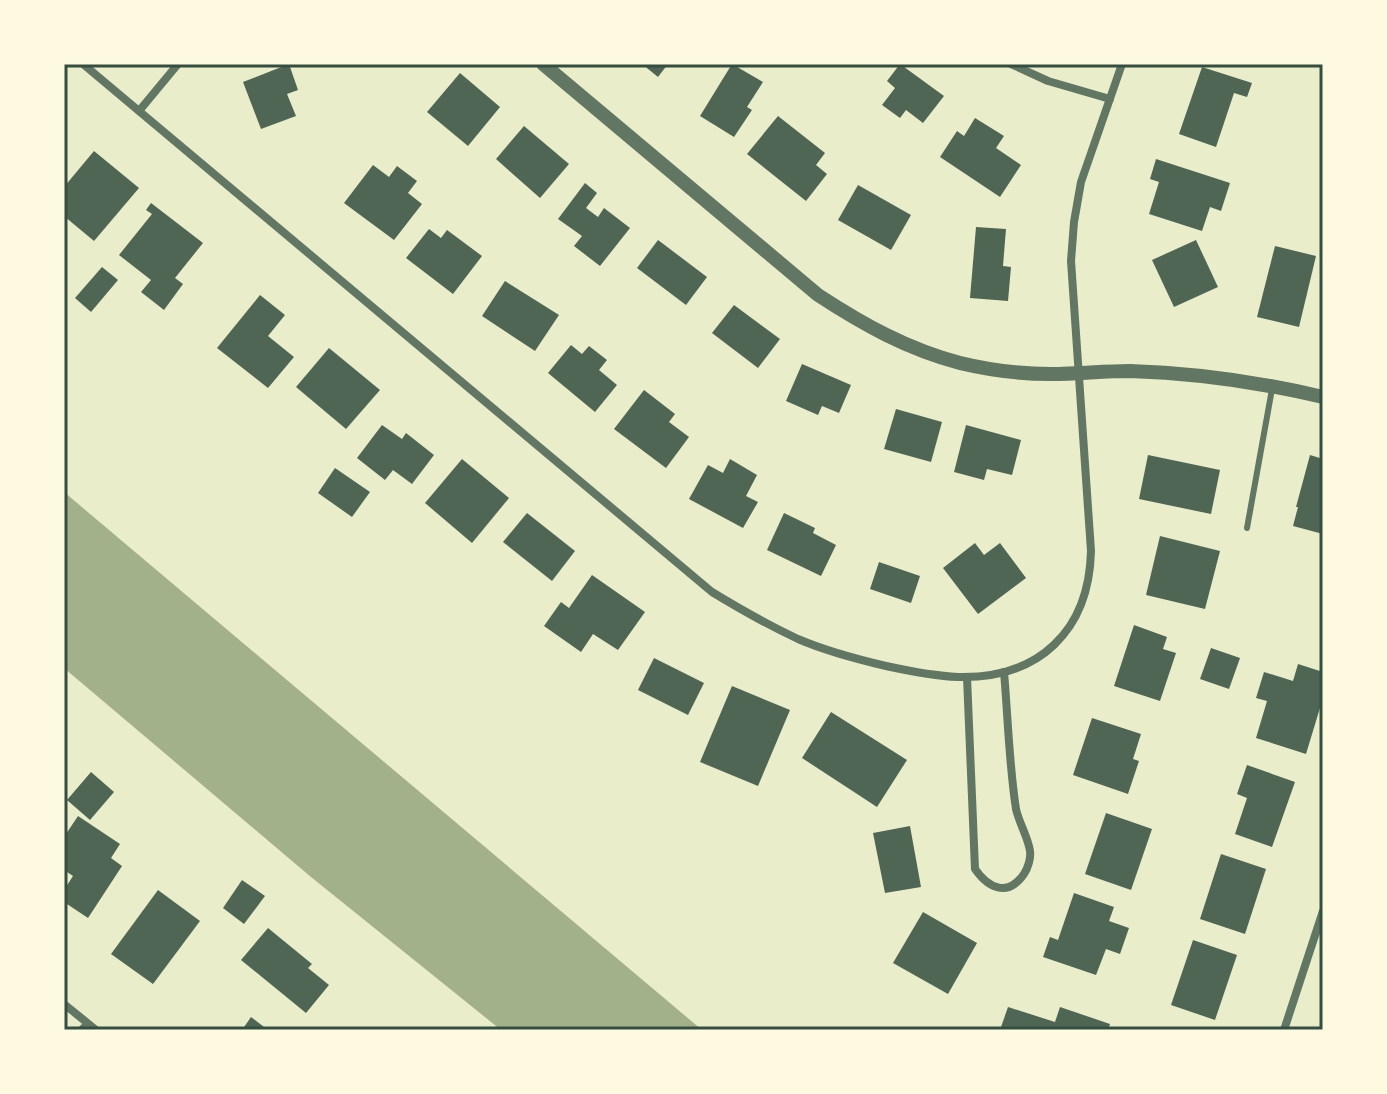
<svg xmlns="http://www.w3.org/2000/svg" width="1387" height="1094" font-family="Barlow,sans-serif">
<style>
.water{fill:#a3b18a}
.building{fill:#4f6655}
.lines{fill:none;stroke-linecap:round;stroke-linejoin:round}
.service{stroke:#617663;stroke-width:6}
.minor{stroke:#617663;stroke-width:8}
.tertiary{stroke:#617663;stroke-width:14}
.neatline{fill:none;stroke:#344e41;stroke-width:3}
</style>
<rect width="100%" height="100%" fill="#e9edc9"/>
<path class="water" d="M64 492 702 1030H501L311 877 64 668Z"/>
<g class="building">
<path d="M289 64 298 90 287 94 296 116 261 129 243 82Z"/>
<path d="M642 64H668L658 77Z"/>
<path d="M732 64 763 82 747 107 752 110 734 137 700 116Z"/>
<path d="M900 64 944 96 923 123 906 110 900 118 882 105 895 88 887 81Z"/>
<path d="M1202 67 1252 83 1247 97 1234 93 1216 147 1179 134Z"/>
<path d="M460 73 500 107 468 146 427 112Z"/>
<path d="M778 116 825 153 816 165 827 174 806 201 747 154Z"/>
<path d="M975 118 1004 136 996 148 1021 165 1000 197 940 157 957 131 964 136Z"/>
<path d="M524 126 569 164 540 198 496 159Z"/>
<path d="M94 151 139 188 94 241 64 216V187Z"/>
<path d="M1156 159 1230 183 1221 211 1210 207 1202 231 1149 214 1159 182 1150 179Z"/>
<path d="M373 165 389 177 397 166 417 181 408 193 422 204 394 240 344 203Z"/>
<path d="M585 183 597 193 586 208 598 217 604 208 630 228 600 266 574 246 582 236 558 219Z"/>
<path d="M858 185 911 215 891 250 838 220Z"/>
<path d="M151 203 203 243 175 278 183 284 164 310 141 292 151 280 119 255 152 214 146 210Z"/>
<path d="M976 227 1006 229 1003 266 1011 267 1008 301 970 298Z"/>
<path d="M429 229 441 238 447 230 482 256 453 294 406 258Z"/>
<path d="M658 240 707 277 686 305 637 268Z"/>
<path d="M1196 240 1218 287 1174 307 1152 260Z"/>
<path d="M1275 246 1316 256 1299 327 1257 317Z"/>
<path d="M102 267 118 280 91 312 75 298Z"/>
<path d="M505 281 559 315 535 351 482 316Z"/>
<path d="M260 295 285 315 268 336 294 357 268 388 217 348Z"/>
<path d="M734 305 780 339 758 368 712 333Z"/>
<path d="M571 345 582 354 589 346 607 360 599 370 617 385 595 412 548 373Z"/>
<path d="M329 348 380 390 346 429 296 387Z"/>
<path d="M802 364 851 385 839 413 822 406 818 415 786 401Z"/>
<path d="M644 390 675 414 669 422 689 437 666 468 614 429Z"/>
<path d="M896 409 942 422 931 462 884 449Z"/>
<path d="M382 425 402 439 406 433 434 455 412 484 393 470 385 480 357 458Z"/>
<path d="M966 425 1021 440 1012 475 987 469 984 480 954 472Z"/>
<path d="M1148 455 1220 470 1211 514 1139 499Z"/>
<path d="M1310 455 1323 459V534L1293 526 1298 507H1296Z"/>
<path d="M462 459 509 498 472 543 425 503Z"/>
<path d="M730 459 757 475 746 496 758 502 743 528 689 499 708 465 723 473Z"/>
<path d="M335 468 370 492 352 517 318 493Z"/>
<path d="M527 513 575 551 552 581 503 542Z"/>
<path d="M784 513 815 528 813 533 836 545 821 576 767 550Z"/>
<path d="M1160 536 1220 551 1205 609 1146 595Z"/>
<path d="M975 543 984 555 1000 543 1026 578 978 614 943 568Z"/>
<path d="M879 562 920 576 911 603 870 589Z"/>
<path d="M592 575 645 612 618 650 593 634 581 652 544 626 561 602 569 608Z"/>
<path d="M1134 625 1167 637 1163 649 1176 653 1160 701 1114 686Z"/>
<path d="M1211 648 1240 658 1229 689 1200 679Z"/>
<path d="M654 658 704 683 688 715 638 690Z"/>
<path d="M1298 664 1323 672V698L1306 754 1256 738 1267 701 1256 698 1264 672 1293 681Z"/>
<path d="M732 686 790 710 758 786 700 762Z"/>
<path d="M831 712 907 760 877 807 802 758Z"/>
<path d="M1092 718 1141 734 1133 759 1139 761 1128 794 1073 775Z"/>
<path d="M1247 765 1295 782 1272 847 1235 834 1247 798 1237 794Z"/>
<path d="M91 772 114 792 90 820 67 800Z"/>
<path d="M1106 813 1152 829 1131 890 1085 874Z"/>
<path d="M78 816 120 844 111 858 122 866 88 918 64 902V890L73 876 64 870V837Z"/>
<path d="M910 826 921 887 885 893 873 833Z"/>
<path d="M1221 854 1266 869 1245 934 1200 919Z"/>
<path d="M242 880 265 896 244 924 223 908Z"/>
<path d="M158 890 200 921 153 984 111 954Z"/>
<path d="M1074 893 1114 907 1109 921 1129 928 1120 954 1106 949 1096 975 1043 957 1050 937 1058 940Z"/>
<path d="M923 912 977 943 948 994 893 963Z"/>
<path d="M268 928 312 964 308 968 329 985 306 1013 241 960Z"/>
<path d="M1193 940 1237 955 1215 1020 1171 1005Z"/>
<path d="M1008 1007 1055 1022 1060 1007 1110 1024 1108 1030H1000Z"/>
<path d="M251 1017 268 1030H242Z"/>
</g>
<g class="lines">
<g class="service">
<path d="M1247 528 1272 389"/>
<path d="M80 1030 87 1023"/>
</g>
<g class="minor">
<path d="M83 64 712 592C740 609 768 625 798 639 826 651 856 659 886 666 909 671 934 676 958 677 1039 679 1089 631 1091 551L1071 261 1074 222 1081 182 1122 64"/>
<path d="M1011 64 1048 81 1110 99"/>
<path d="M139 111 178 64"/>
<path d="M967 677 975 869C989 889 1008 897 1024 874 1028 868 1031 858 1030 851 1028 837 1019 823 1016 809 1009 764 1008 718 1004 672"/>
<path d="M64 1004 96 1030"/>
<path d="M1284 1030 1323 911"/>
</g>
<path class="tertiary" d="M543 64 818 295C864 325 907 349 960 363 989 370 1021 374 1051 374 1077 374 1104 371 1130 371 1196 373 1259 382 1323 397"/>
</g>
<rect width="1387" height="1094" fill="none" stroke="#fefae0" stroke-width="132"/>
<rect x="66" y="66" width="1255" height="962" class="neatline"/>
</svg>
